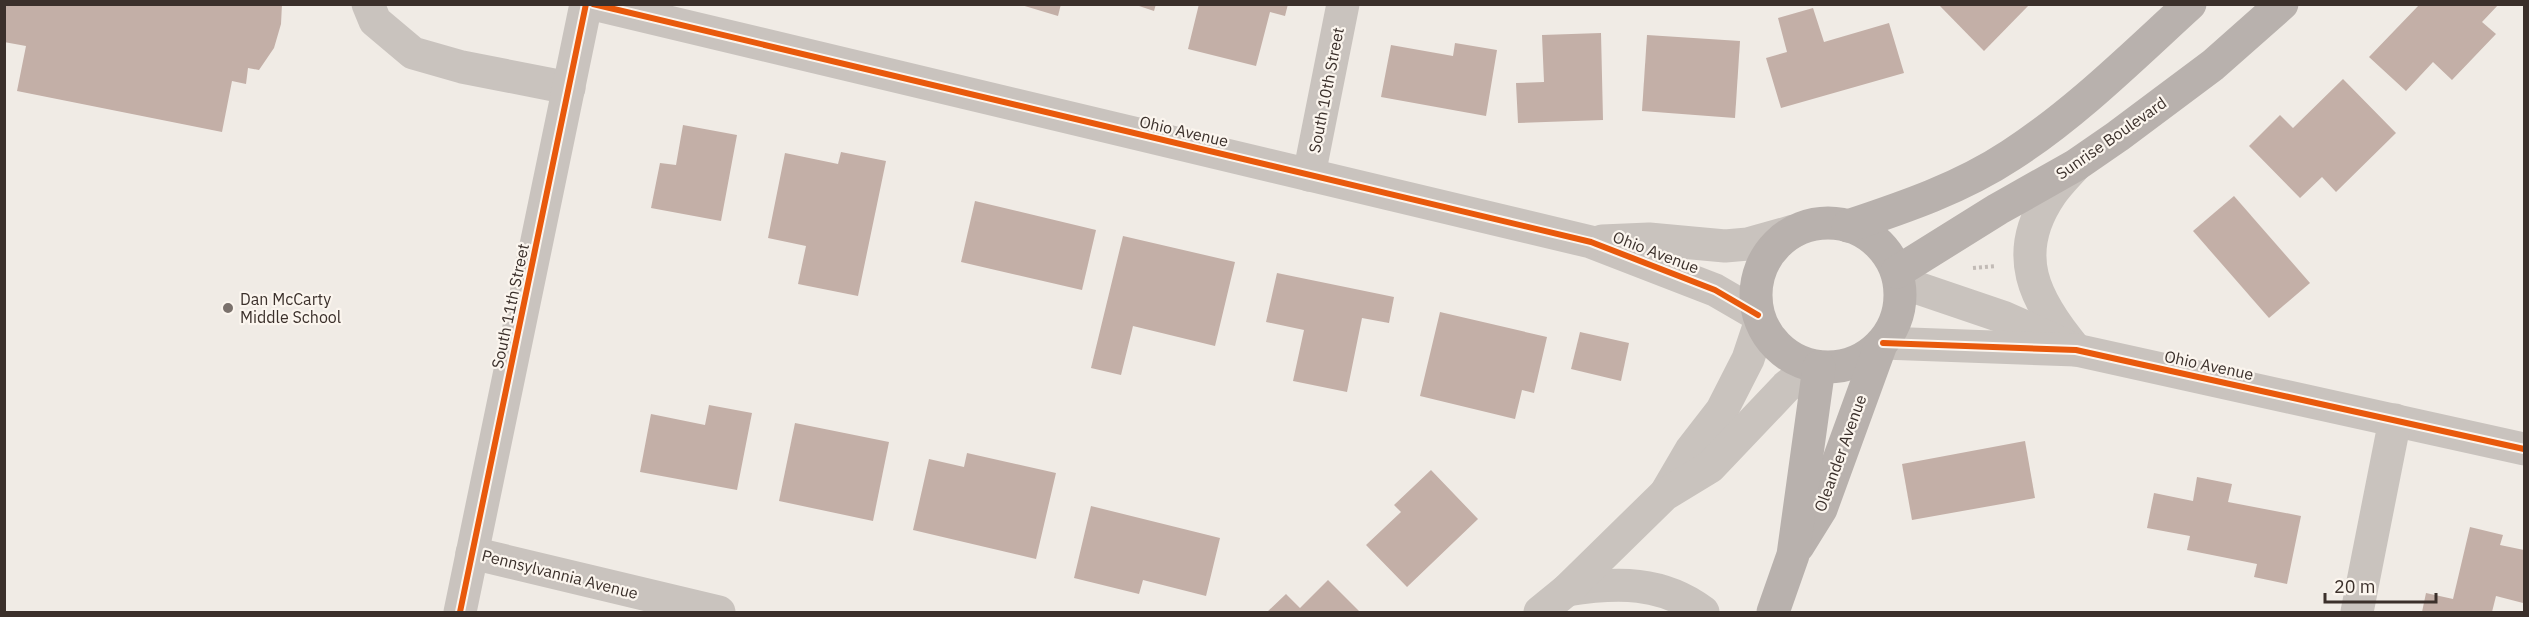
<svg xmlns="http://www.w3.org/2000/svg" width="2529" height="617" font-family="'IBM Plex Sans',sans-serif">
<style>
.building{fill:#c3afa7}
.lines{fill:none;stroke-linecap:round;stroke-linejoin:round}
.path{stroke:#c2bbb6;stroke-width:4;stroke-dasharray:3 3;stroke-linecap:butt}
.minor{stroke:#c9c3be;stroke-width:33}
.major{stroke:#b8b1ad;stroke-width:33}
.cycleway-casing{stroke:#fbf5ee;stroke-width:10}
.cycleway{stroke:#e8590c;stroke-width:6}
.poi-dot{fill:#7a716c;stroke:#fbf5ee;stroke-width:2}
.labels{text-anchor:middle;stroke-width:4.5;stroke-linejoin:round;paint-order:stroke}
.street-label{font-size:16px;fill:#3b302b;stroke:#fbf5ee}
.poi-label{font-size:16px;fill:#3b302b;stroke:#fbf5ee;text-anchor:start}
</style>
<rect width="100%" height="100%" fill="#f0ebe5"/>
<g class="building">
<path d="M4 4H282L281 24 274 48 259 70 248 68 246 84 232 81 222 132 17 91 26 46 4 42Z"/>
<path d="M1018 4H1061L1058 16Z"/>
<path d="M1133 4H1156L1154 11Z"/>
<path d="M1199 4H1288L1285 16 1270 12 1256 66 1188 49Z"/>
<path d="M1938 4H2030L1984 51Z"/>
<path d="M2420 4H2499L2482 22 2496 34 2452 80 2433 62 2406 91 2369 57Z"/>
<path d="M1813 8 1824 42 1889 23 1904 73 1781 108 1766 58 1787 52 1778 18Z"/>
<path d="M1601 33 1603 120 1518 123 1516 83 1544 82 1542 35Z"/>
<path d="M1647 35 1740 41 1735 118 1642 111Z"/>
<path d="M1455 43 1497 50 1486 116 1381 97 1391 45 1453 56Z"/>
<path d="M2343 79 2396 133 2336 192 2322 177 2300 198 2249 146 2280 115 2293 128Z"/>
<path d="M683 125 737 135 721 221 651 208 660 163 676 165Z"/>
<path d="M841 152 886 161 858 296 798 284 806 246 768 238 785 153 838 164Z"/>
<path d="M2234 196 2310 283 2269 318 2193 231Z"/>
<path d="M975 201 1096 230 1082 290 961 262Z"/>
<path d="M1123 236 1235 262 1215 346 1133 326 1121 375 1091 368Z"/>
<path d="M1277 273 1394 297 1389 323 1362 318 1347 392 1293 381 1304 330 1266 322Z"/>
<path d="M1440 312 1547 337 1534 393 1522 390 1515 419 1420 396Z"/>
<path d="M1580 332 1629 343 1621 381 1571 369Z"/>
<path d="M709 405 752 413 737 490 640 472 651 414 705 425Z"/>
<path d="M795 423 889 442 873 521 779 501Z"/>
<path d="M2025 441 2035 498 1912 520 1902 464Z"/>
<path d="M967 453 1056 473 1036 559 913 530 929 459 964 467Z"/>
<path d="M1431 470 1478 519 1407 587 1366 545 1401 512 1394 505Z"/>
<path d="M2197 477 2232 484 2228 502 2301 516 2287 584 2254 577 2257 564 2187 550 2190 536 2147 528 2154 493 2193 501Z"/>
<path d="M1091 506 1220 538 1206 596 1143 580 1139 594 1074 578Z"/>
<path d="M2470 527 2503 535 2500 545 2524 550 2523 603 2496 596 2492 612H2422L2426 593 2453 599Z"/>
<path d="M1328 580 1360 612H1267L1286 594 1300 608Z"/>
</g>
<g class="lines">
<path class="path" d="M1973 268 1996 266"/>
<g class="minor">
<path d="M368 4 375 21 413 53 462 67 569 88"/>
<path d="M593 4 1591 242 1715 290 1758 315"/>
<path d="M2075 166C2067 175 2058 184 2051 194 2010 254 2034 300 2076 350"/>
<path d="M1309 175 1343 4"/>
<path d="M1602 241 1649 239 1725 246 1748 244 1794 231"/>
<path d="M1900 282 2003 317 2063 344"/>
<path d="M1883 343 2076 350 2524 449"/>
<path d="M1667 491 1691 450 1722 410 1748 359 1760 323"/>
<path d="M472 553 719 612"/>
<path d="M1567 590C1617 582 1662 581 1703 612"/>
<path d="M460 612 586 4"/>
<path d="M1540 612 1567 590 1664 495 1710 467 1786 387 1811 366"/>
<path d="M2357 612 2395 420"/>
</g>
<g class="major">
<circle cx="1828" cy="295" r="72"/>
<path d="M1848 226C1905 207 1961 188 2011 155 2076 113 2133 56 2190 4"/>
<path d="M1897 272 1998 209 2076 165 2118 136 2213 65 2282 4"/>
<path d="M1798 546 1821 509 1880 347"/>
<path d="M1773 612 1793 555 1819 367"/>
</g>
<defs>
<g id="cycleway">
<path d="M593 4 1591 242 1715 290 1758 315"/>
<path d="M1883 343 2076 350 2524 449"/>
<path d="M460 612 586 4"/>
</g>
</defs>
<use href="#cycleway" class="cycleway-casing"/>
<use href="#cycleway" class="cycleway"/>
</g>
<circle class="poi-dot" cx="228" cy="308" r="6"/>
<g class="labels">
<g class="street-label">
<text transform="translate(1326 90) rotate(-79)" y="6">South 10th Street</text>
<text transform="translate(1184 131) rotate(13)" y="6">Ohio Avenue</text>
<text transform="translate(2111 138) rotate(-35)" y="6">Sunrise Boulevard</text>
<text transform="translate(1656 252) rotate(21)" y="6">Ohio Avenue</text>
<text transform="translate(510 306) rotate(-78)" y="6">South 11th Street</text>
<text transform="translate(2209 365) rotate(12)" y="6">Ohio Avenue</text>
<text transform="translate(1840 453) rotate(-70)" y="6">Oleander Avenue</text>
<text transform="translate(560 574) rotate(14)" y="6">Pennsylvannia Avenue</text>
</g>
<g class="poi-label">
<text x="240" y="305">Dan McCarty<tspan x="240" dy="18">Middle School</tspan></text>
</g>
</g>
<rect width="2529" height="617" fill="none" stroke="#3b302b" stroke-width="12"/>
<path d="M2325 593v9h111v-9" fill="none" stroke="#3b302b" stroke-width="3"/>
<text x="2334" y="593" font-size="18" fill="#3b302b" stroke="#fbf5ee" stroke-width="4.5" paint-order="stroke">20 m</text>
</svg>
